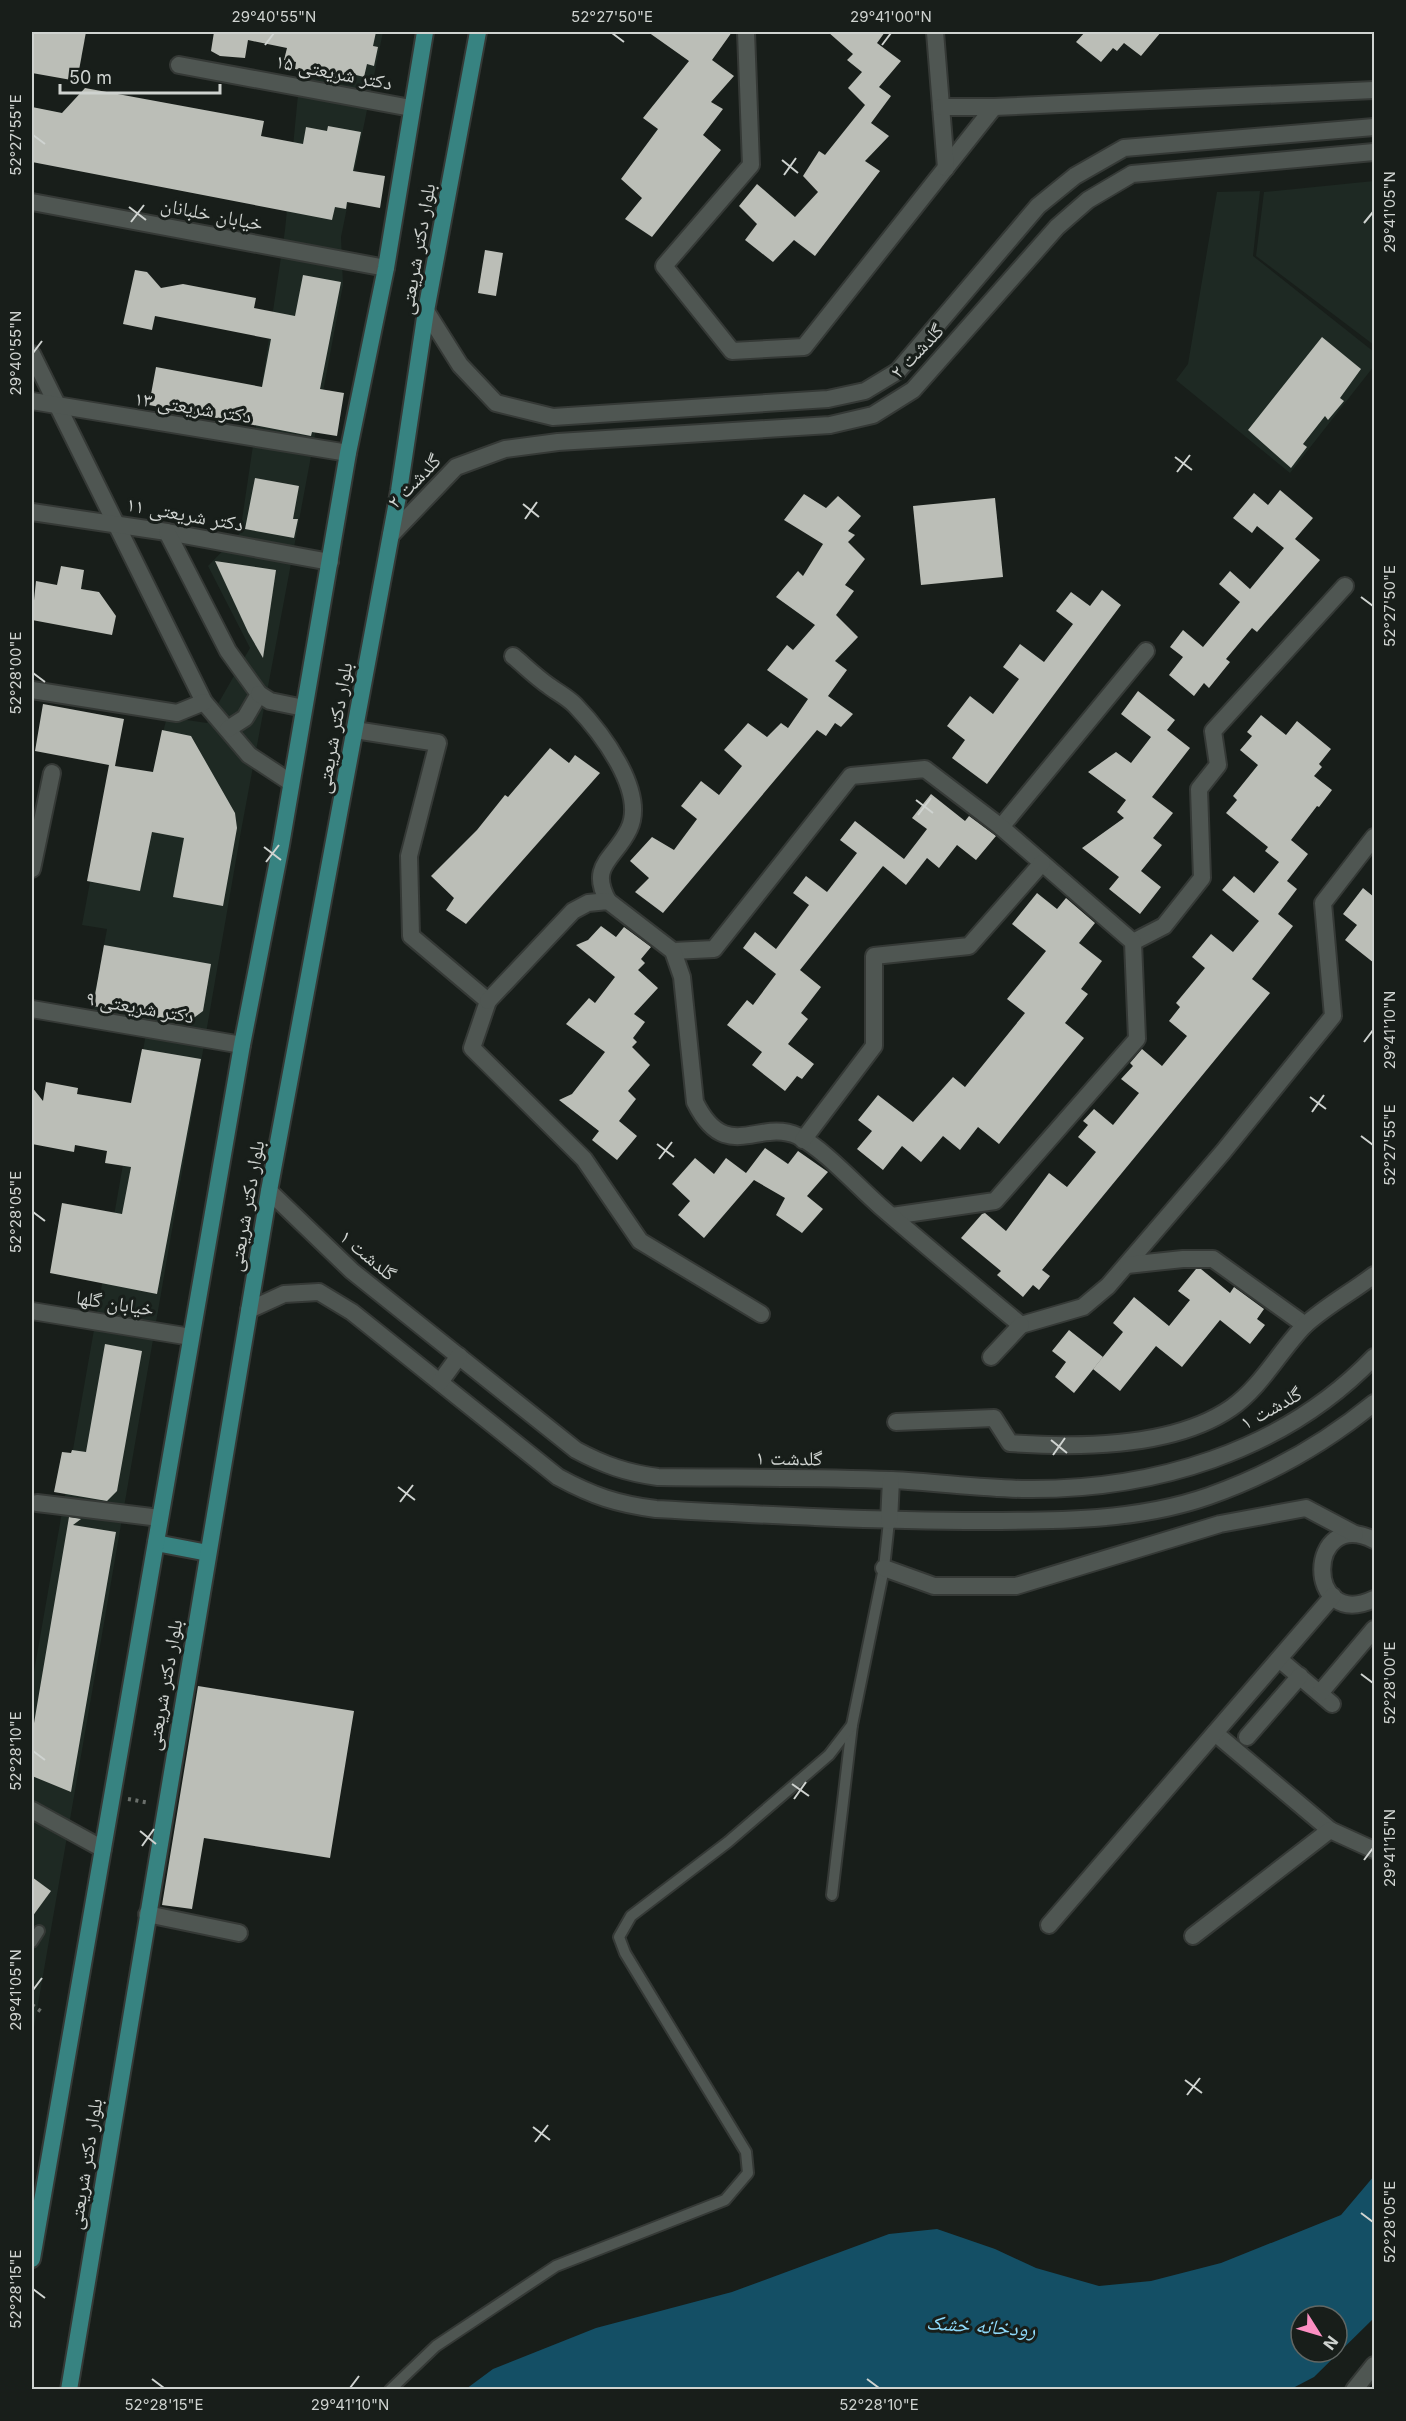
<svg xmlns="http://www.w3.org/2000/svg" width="1406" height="2421" font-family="Inter,'Noto Naskh Arabic',sans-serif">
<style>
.built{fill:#1e2923}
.water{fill:#144f65;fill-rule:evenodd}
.building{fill:#bbbeb7}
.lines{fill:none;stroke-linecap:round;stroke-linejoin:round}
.service-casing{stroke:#353936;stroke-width:14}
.minor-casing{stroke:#353936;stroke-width:20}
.tertiary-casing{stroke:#353936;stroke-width:20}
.primary-casing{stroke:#353936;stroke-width:20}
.path{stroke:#6a6f6b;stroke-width:4;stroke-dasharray:3 4.5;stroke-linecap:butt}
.service{stroke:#4f5652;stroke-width:10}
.minor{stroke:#4f5652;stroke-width:16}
.tertiary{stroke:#4f5652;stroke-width:16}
.primary{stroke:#378381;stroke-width:16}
.ticks{fill:none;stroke:#cfd3d0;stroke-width:2}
.labels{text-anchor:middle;stroke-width:6;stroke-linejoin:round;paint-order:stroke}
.street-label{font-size:20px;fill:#cfd3d0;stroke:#181e1a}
.water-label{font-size:21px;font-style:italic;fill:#8fdafb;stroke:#181e1a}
.neatline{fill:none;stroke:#cfd3d0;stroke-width:2}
.ticks-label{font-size:15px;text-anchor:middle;fill:#cfd3d0}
</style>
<rect width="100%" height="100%" fill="#181e1a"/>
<g class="built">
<path d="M304 32H383L341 237 343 285 241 831 32 2039V1683L148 1022 89 1013 107 946 104 945 107 929 82 925 90 882 122 887 167 717 207 723 250 648 208 566 240 533 285 230Z"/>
<path d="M1374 181V345L1256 256 1264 192Z"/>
<path d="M1260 191 1253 256 1374 352V366L1290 473 1176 380 1188 364 1217 192Z"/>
</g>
<path class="water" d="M1374 2176V2318L1314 2377 1291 2389H466L493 2369 596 2328 732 2292 889 2234 937 2229 995 2249 1036 2268 1099 2286 1151 2281 1221 2263 1341 2215ZM1301 2316H1337V2352H1301Z"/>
<g class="building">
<path d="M32 32H86L77 81 32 73Z"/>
<path d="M214 32H376L373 46 378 47 374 66 367 64 364 77 352 74 350 81 295 69 296 62 284 60 287 48 248 40 245 58 220 56 211 51Z"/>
<path d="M648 32H732L712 60 734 76 711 102 723 109 703 135 721 150 652 237 625 219 642 198 621 179 658 129 643 118 689 61Z"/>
<path d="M828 32H885L877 43 901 61 879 87 891 96 871 123 889 136 865 161 880 171 815 256 794 240 773 262 745 240 757 224 739 206 757 184 795 217 818 192 803 176 819 151 825 155 865 105 848 88 862 72 847 60 853 54Z"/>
<path d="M1085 32H1161L1141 56 1124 43 1117 51 1113 48 1101 62 1076 42Z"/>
<path d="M85 88 264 121 261 136 303 144 306 127 327 131 328 126 361 132 353 171 385 176 380 208 347 202 346 209 335 207 332 220 32 162V107L62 113Z"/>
<path d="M485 250 503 253 496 296 478 293Z"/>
<path d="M135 270 147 272 161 288 183 284 256 298 254 308 295 316 303 275 341 282 320 389 344 393 337 436 312 432 311 436 149 405 156 367 262 387 271 339 155 316 152 330 123 324Z"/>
<path d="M1322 337 1361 369 1340 398 1344 401 1328 420 1325 416 1303 444 1307 447 1291 468 1248 430Z"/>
<path d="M255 478 299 486 293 519H298L294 538 245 529Z"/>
<path d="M1280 490 1313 518 1295 539 1320 560 1257 632 1252 628 1226 659 1230 662 1209 688 1204 683 1194 696 1169 675 1183 657 1170 647 1183 630 1203 647 1240 602 1219 584 1230 571 1250 589 1284 548 1257 526 1252 533 1233 518 1254 493 1268 505Z"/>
<path d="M804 494 826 508 838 496 861 516 848 531 855 535 848 542 865 559 845 585 854 591 836 615 858 637 835 661 847 670 828 696 853 714 841 727 835 723 826 736 817 730 663 913 635 892 649 878 630 861 652 837 674 850 697 819 681 806 701 781 719 795 742 766 724 750 748 723 767 737 781 723 788 728 808 699 767 670 787 645 793 650 815 625 776 597 798 571 803 576 823 544 784 520Z"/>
<path d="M995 498 1003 577 921 585 913 506Z"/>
<path d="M215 561 276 570 263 658 248 632Z"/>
<path d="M61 566 84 570 81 589 99 592 116 616 112 635 32 620 36 581 57 585Z"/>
<path d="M1102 590 1121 605 987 784 952 758 965 740 947 726 970 696 993 714 1019 679 1003 667 1020 644 1044 662 1073 624 1056 611 1071 592 1090 606Z"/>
<path d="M1138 691 1175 720 1167 730 1190 748 1152 797 1173 813 1153 838 1162 845 1141 871 1161 887 1140 914 1109 889 1119 877 1082 848 1124 818 1117 812 1126 800 1088 772 1116 752 1131 763 1151 737 1121 714Z"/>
<path d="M43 704 124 719 115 766 153 772 162 730 191 736 235 813 237 828 223 906 173 897 184 838 152 832 140 891 87 881 109 765 35 751Z"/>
<path d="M1261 715 1286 735 1297 721 1331 749 1319 764 1322 767 1314 776 1332 790 1319 807 1317 806 1291 840 1308 854 1287 881 1297 889 1278 914 1293 926 1252 979 1270 993 1042 1270 1050 1276 1039 1290 1033 1285 1023 1297 997 1275 1001 1271 961 1238 982 1214 985 1213 1006 1231 1049 1173 1067 1187 1096 1152 1078 1137 1088 1125 1083 1121 1094 1109 1113 1125 1139 1093 1121 1079 1133 1066 1130 1063 1142 1049 1162 1066 1187 1036 1169 1021 1180 1007 1176 1003 1205 968 1192 957 1211 934 1233 952 1259 921 1222 890 1234 876 1254 893 1279 862 1265 851 1268 847 1226 813 1237 800 1233 796 1258 765 1240 750 1252 736 1247 732Z"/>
<path d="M550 748 569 763 575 755 600 773 466 924 446 910 454 898 431 876 477 830 505 795 508 797Z"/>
<path d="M931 794 965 821 969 816 996 836 976 860 957 845 939 868 927 858 906 885 883 866 800 970 821 987 801 1013 808 1019 788 1044 814 1064 802 1079 797 1076 785 1091 752 1065 762 1052 727 1025 747 1000 753 1005 776 974 743 948 755 932 776 949 809 905 793 893 806 876 827 892 857 853 840 840 855 821 904 859 927 829 912 818Z"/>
<path d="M1363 888 1374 897V963L1345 940 1357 925 1343 914Z"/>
<path d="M1037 893 1057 909 1066 898 1095 923 1079 943 1102 961 1081 989 1088 994 1065 1023 1084 1038 999 1144 978 1127 960 1150 943 1136 921 1162 902 1146 883 1170 857 1149 872 1131 858 1120 878 1095 913 1122 953 1077 965 1087 1025 1013 1007 999 1046 951 1012 924Z"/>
<path d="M601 926 616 937 624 927 651 947 641 959 645 963 638 970 658 988 634 1014 645 1022 633 1038 637 1042 632 1047 650 1065 628 1091 636 1099 619 1121 637 1136 617 1160 592 1140 599 1131 559 1100 572 1094 605 1052 566 1024 589 998 595 1003 615 977 576 945 588 940Z"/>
<path d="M104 945 211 964 203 1011 187 1023 93 1006Z"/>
<path d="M142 1049 201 1059 157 1294 50 1273 62 1203 122 1214 131 1167 105 1163 107 1151 75 1145 74 1152 32 1144V1087L43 1101 46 1082 78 1088 77 1094 131 1103Z"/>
<path d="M765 1148 788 1164 798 1151 828 1172 807 1196 823 1209 802 1233 776 1215 785 1198 754 1180 704 1238 678 1215 690 1201 672 1184 695 1158 714 1174 726 1158 746 1173Z"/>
<path d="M1196 1269H1201L1230 1293 1234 1287 1264 1309 1257 1319 1265 1325 1250 1344 1220 1320 1182 1367 1156 1346 1120 1391 1093 1369 1123 1332 1113 1323 1134 1297 1169 1326 1190 1300 1178 1291Z"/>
<path d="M1069 1330 1103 1357 1074 1393 1055 1377 1066 1362 1052 1351Z"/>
<path d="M105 1344 142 1351 117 1491 107 1501 54 1492 62 1452 71 1453 72 1450 86 1452Z"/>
<path d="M69 1517 81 1519 73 1525 116 1532 71 1792 32 1776V1735Z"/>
<path d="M198 1686 354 1711 330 1858 204 1838 192 1909 162 1905Z"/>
<path d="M32 1877 51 1891 32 1917Z"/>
</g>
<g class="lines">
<defs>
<g id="service">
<path d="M832 1895 852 1725"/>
<path d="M32 1942 39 1931"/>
<path d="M390 2390 436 2346 556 2266 725 2200 748 2173 746 2152 625 1953 619 1937 631 1916 728 1842 829 1755 852 1725 884 1568 889 1521"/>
</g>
<g id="minor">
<path d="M746 32 751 165 664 266 732 351 804 347 994 107"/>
<path d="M935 32 946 168"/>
<path d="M179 65 411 108"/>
<path d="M941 107H994L1374 90"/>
<path d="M426 311 460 365 496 403 553 417 828 399 865 391 898 371 1038 206 1075 176 1124 148 1374 127"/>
<path d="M32 354 204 702 249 755 290 782"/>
<path d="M32 401 348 453"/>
<path d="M32 512 167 532 330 562"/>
<path d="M167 532 228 651 259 694 245 718 228 729"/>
<path d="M391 535 456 467 505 449 558 442 830 425 873 415 913 390 1057 227 1088 200 1132 174 1374 152"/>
<path d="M513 656C525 666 536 677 549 686 557 692 567 697 575 705 600 731 647 791 629 829 615 859 588 865 608 901"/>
<path d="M32 690 177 713 204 702"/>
<path d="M259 694 270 701 304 708"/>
<path d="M355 730 438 743 409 856 411 936 488 1001 472 1048 584 1159 640 1241 761 1314"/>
<path d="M1001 827 1146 651"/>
<path d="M32 869 52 773"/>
<path d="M1133 942 1164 926 1202 878 1199 789 1218 765 1213 731 1345 586"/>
<path d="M673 951 714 949 851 776 925 769 1001 827 1133 942 1137 1039 995 1201 892 1216"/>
<path d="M488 1001 573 911 588 903 608 901 673 951 682 977 695 1102C726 1165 758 1118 798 1136 824 1149 858 1187 881 1207 927 1247 974 1286 1021 1325L1083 1307 1108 1286 1223 1152 1333 1016 1323 903 1374 837"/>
<path d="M32 1009 242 1045"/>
<path d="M803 1140 874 1046V956L969 946 1042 863"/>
<path d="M269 1191 352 1271 576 1450C604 1465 627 1473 658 1477 736 1478 813 1477 891 1480 935 1482 978 1488 1022 1489 1152 1491 1283 1452 1374 1357"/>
<path d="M1127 1265 1183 1259H1213L1305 1325"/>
<path d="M249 1310 284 1294 319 1292 352 1312 558 1477C593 1496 617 1504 656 1509 765 1515 874 1521 983 1521 1058 1521 1138 1521 1209 1496 1269 1475 1325 1443 1374 1403"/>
<path d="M991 1357 1021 1325"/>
<path d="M440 1382 459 1356"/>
<path d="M896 1422 994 1418 1010 1443C1078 1448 1173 1448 1231 1408 1261 1387 1279 1352 1304 1326 1324 1307 1352 1292 1374 1275"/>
<path d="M37 1503 160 1518"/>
<path d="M889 1521 891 1480"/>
<path d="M1374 1540C1306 1506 1304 1632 1374 1599"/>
<path d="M884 1568 934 1586H1016L1220 1524 1306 1508 1355 1534"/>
<path d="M1279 1659 1332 1704"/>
<path d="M1320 1693 1374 1629"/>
<path d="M1215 1733 1330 1830"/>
<path d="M1247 1737 1300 1676"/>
<path d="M32 1810 103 1849"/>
<path d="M147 1914 239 1933"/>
<path d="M1049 1925 1333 1596"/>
<path d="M1193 1936 1330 1830 1374 1850"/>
<path d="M1354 2390 1374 2365"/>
</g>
<g id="tertiary">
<path d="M32 202 386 268"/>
<path d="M32 1311 191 1337"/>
</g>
<g id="primary">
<path d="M156 1543 208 1553"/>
<path d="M32 2259 242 1045 281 845 348 453 386 268 425 32"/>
<path d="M69 2390 269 1191 399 491 426 311 478 32"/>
</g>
</defs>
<use href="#service" class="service-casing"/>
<use href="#minor" class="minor-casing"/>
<use href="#tertiary" class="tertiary-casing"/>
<use href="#primary" class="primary-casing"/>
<g class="path">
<path d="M128 1799 150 1803"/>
<path d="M32 2005 42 2012"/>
</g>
<use href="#service" class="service"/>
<use href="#minor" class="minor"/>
<use href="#tertiary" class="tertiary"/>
<use href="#primary" class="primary"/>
</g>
<path class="ticks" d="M612 33 624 42M265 45 274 33M882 45 891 33M33 135 45 144M782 160 798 173M784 175 796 158M129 207 146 220M131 222 144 205M1364 223 1373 212M33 353 42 341M1175 457 1192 470M1177 472 1190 455M523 504 539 517M525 519 537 502M1361 597 1373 606M33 673 45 682M916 800 933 813M918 815 931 798M264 847 281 860M266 862 279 845M1364 1042 1373 1030M1310 1097 1326 1109M1312 1112 1324 1095M1361 1136 1373 1145M657 1144 674 1157M659 1159 672 1142M33 1212 45 1221M1051 1440 1067 1453M1053 1455 1065 1438M398 1487 415 1500M400 1502 413 1485M1361 1674 1373 1683M33 1751 45 1760M792 1784 809 1796M794 1799 806 1782M140 1831 156 1844M142 1846 154 1829M1364 1860 1373 1848M33 1990 42 1978M1185 2080 1202 2093M1187 2095 1200 2078M533 2127 550 2140M535 2142 548 2125M1361 2213 1373 2222M33 2289 45 2298M152 2379 164 2388M867 2379 879 2388M350 2388 359 2376"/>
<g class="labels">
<g class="street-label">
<text transform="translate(334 72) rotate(11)" y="7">۱۵ دکتر شریعتی</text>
<text transform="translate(212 214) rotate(11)" y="7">خیابان خلبانان</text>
<text transform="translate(417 249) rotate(-80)" y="7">بلوار دکتر شریعتی</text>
<text transform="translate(917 351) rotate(-46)" y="7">گلدشت ۲</text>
<text transform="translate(193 407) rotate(9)" y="7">۱۳ دکتر شریعتی</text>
<text transform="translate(414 481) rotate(-46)" y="7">گلدشت ۲</text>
<text transform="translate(185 514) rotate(10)" y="7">۱۱ دکتر شریعتی</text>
<text transform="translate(334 728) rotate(-80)" y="7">بلوار دکتر شریعتی</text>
<text transform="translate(140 1007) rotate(10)" y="7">دکتر شریعتی ۹</text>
<text transform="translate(246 1206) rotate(-80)" y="7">بلوار دکتر شریعتی</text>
<text transform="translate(368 1255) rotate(40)" y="7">گلدشت ۱</text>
<text transform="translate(115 1303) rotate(9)" y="7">خیابان گلها</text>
<text transform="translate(1271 1408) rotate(-29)" y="7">گلدشت ۱</text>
<text transform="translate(789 1458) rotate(1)" y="7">گلدشت ۱</text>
<text transform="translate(164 1685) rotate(-80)" y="7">بلوار دکتر شریعتی</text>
<text transform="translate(85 2164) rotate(-81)" y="7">بلوار دکتر شریعتی</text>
</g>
<g class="water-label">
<text transform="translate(981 2326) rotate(4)" y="7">رودخانه خشک</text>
</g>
</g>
<rect width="1406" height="2421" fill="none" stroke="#181e1a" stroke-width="66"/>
<g transform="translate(1319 2334) rotate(127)"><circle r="28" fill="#181e1a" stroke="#616663" stroke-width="1.5"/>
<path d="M0-4.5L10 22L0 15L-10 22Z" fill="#fc8fc2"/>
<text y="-9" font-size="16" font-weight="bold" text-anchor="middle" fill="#cfd3d0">N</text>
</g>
<path d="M60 84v9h160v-9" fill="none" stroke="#cfd3d0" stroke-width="3"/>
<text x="69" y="84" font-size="18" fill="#cfd3d0" stroke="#181e1a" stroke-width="4.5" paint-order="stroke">50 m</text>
<rect x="33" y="33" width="1340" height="2355" class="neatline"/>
<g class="ticks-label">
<text x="274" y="22">29°40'55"N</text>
<text x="612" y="22">52°27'50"E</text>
<text x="891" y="22">29°41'00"N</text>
<text transform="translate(16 135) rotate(-90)" y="5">52°27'55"E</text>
<text transform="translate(1390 212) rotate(-90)" y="5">29°41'05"N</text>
<text transform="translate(16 353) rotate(-90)" y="5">29°40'55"N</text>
<text transform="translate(1390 606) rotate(-90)" y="5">52°27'50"E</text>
<text transform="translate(16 673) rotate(-90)" y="5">52°28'00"E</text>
<text transform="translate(1390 1030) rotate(-90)" y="5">29°41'10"N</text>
<text transform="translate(1390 1145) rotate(-90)" y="5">52°27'55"E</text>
<text transform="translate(16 1212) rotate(-90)" y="5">52°28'05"E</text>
<text transform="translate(1390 1683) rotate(-90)" y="5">52°28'00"E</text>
<text transform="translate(16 1751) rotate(-90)" y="5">52°28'10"E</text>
<text transform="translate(1390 1848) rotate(-90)" y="5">29°41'15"N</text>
<text transform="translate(16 1990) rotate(-90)" y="5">29°41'05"N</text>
<text transform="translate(1390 2222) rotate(-90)" y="5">52°28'05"E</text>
<text transform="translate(16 2289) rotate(-90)" y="5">52°28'15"E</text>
<text x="164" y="2410">52°28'15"E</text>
<text x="350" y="2410">29°41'10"N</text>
<text x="879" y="2410">52°28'10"E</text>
</g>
</svg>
